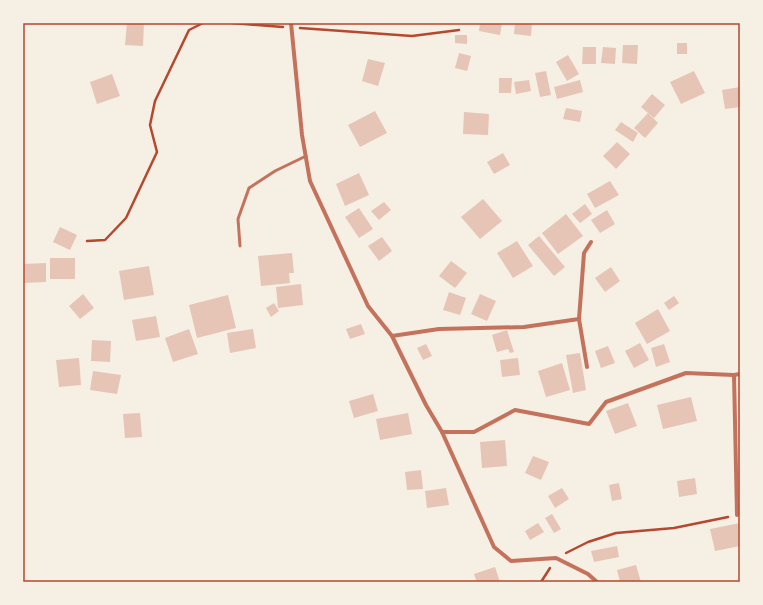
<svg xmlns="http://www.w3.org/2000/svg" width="763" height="605" font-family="Cabin,sans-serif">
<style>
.building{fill:#e6c5b7}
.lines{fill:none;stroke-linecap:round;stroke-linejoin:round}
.path{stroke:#b5482f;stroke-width:2.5}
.service{stroke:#c5725c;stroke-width:3}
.minor{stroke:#c5725c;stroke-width:4}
.neatline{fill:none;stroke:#b5482f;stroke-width:1.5}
</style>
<rect width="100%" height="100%" fill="#f6efe4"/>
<g class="building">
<path d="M127 23H144L143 46 125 45Z"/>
<path d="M480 23H502L500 35 479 31Z"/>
<path d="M515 23H532L531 36 514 34Z"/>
<path d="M455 35H467V44L455 43Z"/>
<rect x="677" y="43" width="10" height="11"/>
<path d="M623 45H638L637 64 622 63Z"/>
<path d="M583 47H596V64H582Z"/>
<path d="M603 47 616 48 615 64 601 63Z"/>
<path d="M459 53 471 56 467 71 455 68Z"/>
<path d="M568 55 579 74 567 81 556 62Z"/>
<path d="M368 59 385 63 378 86 362 81Z"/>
<path d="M546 71 551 95 540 97 535 73Z"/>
<path d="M694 71 705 93 681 104 670 82Z"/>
<path d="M112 74 120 96 97 104 90 82Z"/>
<path d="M499 78H512L511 93H499Z"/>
<path d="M529 80 531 91 516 94 514 82Z"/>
<path d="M580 80 583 92 557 99 554 87Z"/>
<path d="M740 87V107L725 109 722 90Z"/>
<path d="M652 94 665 105 654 118 641 107Z"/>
<path d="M566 108 582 111 580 122 563 119Z"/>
<path d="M375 111 387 133 360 147 348 125Z"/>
<path d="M464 112 489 114 488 135 463 134Z"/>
<path d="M648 113 658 123 645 138 634 128Z"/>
<path d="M621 122 638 133 633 142 615 130Z"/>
<path d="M617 142 630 154 616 169 603 156Z"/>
<path d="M503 153 510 165 494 174 487 162Z"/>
<path d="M359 173 369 195 345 206 336 184Z"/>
<path d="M610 181 619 195 595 208 587 194Z"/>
<path d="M483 199 502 221 480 239 461 217Z"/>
<path d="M384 202 391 210 379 220 371 211Z"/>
<path d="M585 204 592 214 580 223 572 214Z"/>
<path d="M359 208 373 229 359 238 345 217Z"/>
<path d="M607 210 615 224 600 233 591 220Z"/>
<path d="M566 214 583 236 558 254 542 233Z"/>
<path d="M60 227 77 235 70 250 53 242Z"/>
<path d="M539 236 565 267 554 276 528 245Z"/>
<path d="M382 237 392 251 379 261 368 246Z"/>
<path d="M517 241 533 266 513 278 497 253Z"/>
<path d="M292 253 294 273H289L290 283 261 286 258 256Z"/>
<rect x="50" y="258" width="25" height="21"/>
<path d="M451 261 467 273 455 288 439 276Z"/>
<path d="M46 263V282L23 283V264Z"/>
<path d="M149 266 154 295 124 300 119 271Z"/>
<path d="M611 267 620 281 605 292 595 278Z"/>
<path d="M301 284 303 305 278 308 276 287Z"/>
<path d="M449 292 466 298 460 315 443 310Z"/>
<path d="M83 294 94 308 80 319 69 306Z"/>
<path d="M480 294 496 301 487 321 471 314Z"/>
<path d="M228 295 236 328 197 338 189 305Z"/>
<path d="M674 296 679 303 669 310 664 303Z"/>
<path d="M274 303 279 311 271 317 266 308Z"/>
<path d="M658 309 670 331 647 344 635 323Z"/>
<path d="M156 316 160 337 136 341 132 320Z"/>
<path d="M361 324 365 334 350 339 346 329Z"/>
<path d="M189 329 198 354 173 362 165 338Z"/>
<path d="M253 329 256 348 230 353 227 333Z"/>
<path d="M507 330 514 352 510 353 508 349 497 352 492 335Z"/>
<path d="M92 340 111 341 110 362 91 361Z"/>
<path d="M640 343 649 360 634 368 625 351Z"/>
<path d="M426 344 432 356 423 360 417 348Z"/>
<path d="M664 344 670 362 656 367 651 348Z"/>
<path d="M608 346 615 363 601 368 595 351Z"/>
<path d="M580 353 586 390 573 393 566 355Z"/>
<path d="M79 358 81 385 59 387 56 360Z"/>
<path d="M518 358 520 375 502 377 500 360Z"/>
<path d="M562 363 570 390 546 397 538 371Z"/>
<path d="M93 371 121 375 117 394 90 390Z"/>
<path d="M373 394 378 411 354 418 349 401Z"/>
<path d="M691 397 697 421 663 429 657 405Z"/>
<path d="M628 403 637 426 615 434 606 411Z"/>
<path d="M140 413 142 437 125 438 123 414Z"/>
<path d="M408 413 412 434 380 440 376 419Z"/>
<path d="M505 440 507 466 482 468 480 442Z"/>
<path d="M533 456 549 462 541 480 525 473Z"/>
<path d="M421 470 423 489 407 490 405 472Z"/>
<path d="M695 478 697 494 679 497 677 481Z"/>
<path d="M619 483 622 499 612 501 609 485Z"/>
<path d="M446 488 449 505 427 508 425 491Z"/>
<path d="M562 488 569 499 555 508 548 496Z"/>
<path d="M552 514 561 529 554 533 545 518Z"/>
<path d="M538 523 544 532 530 540 525 531Z"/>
<path d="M740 523V546L715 551 710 529Z"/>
<path d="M617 546 619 557 594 562 591 551Z"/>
<path d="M636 565 641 582H620L617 570Z"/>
<path d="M495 567 500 582H477L474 574Z"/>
</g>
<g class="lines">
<g class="path">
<path d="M232 23 283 27"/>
<path d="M300 28 412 36 459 30"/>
<path d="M87 241 105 240 126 218 157 152 150 125 155 101 189 30 203 23"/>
<path d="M566 553 588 542 616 533 674 528 728 517"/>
<path d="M541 582 550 568"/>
</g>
<path class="service" d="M240 246 238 219 249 188 275 171 306 156"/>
<g class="minor">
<path d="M291 23 302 135 310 181 368 306 392 336 426 405 442 432 494 547 511 561 556 558 588 574 597 582"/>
<path d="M392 336 439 329 524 327 579 319"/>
<path d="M587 367 579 319 584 253 591 242"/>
<path d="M442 432H474L515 410 589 424 606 402 686 373 734 375"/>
<path d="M737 515 734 375 740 374"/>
</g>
</g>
<rect width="763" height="605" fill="none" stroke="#f6efe4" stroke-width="48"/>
<rect x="24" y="24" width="715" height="557" class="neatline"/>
</svg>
